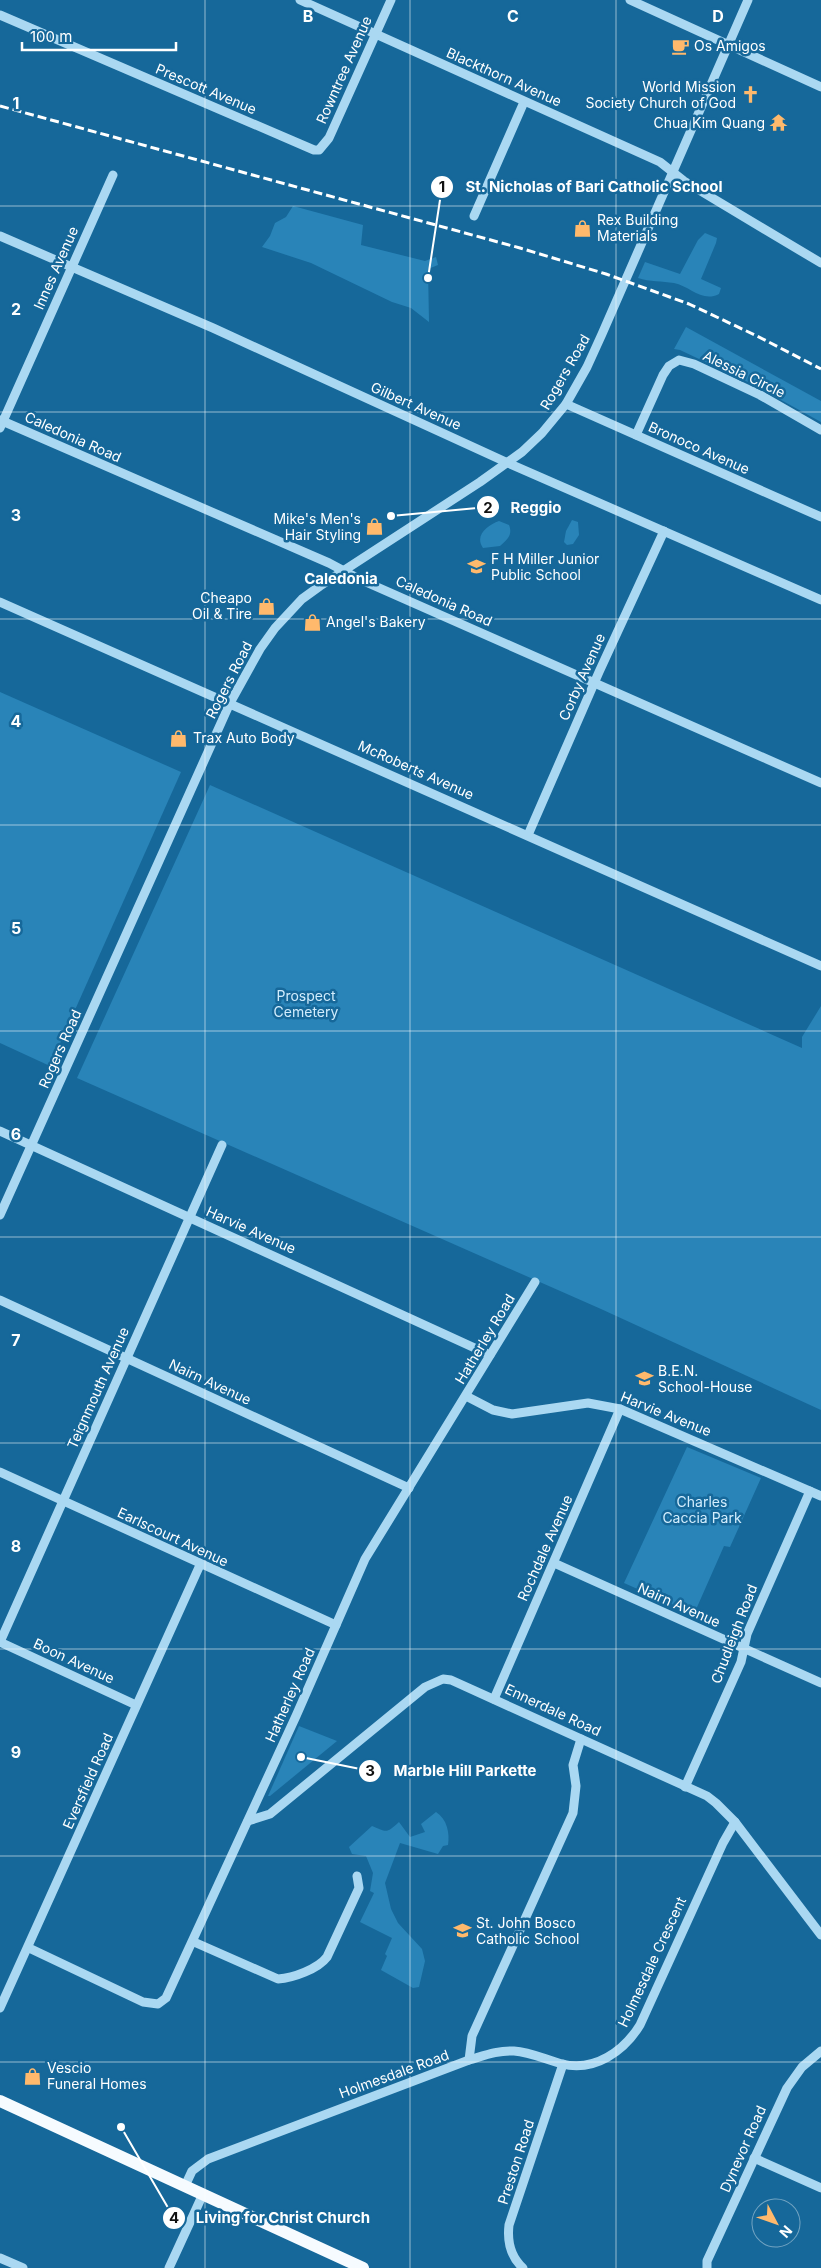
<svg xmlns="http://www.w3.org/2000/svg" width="821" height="2268" font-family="Inter,sans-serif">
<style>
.green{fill:#2984b8}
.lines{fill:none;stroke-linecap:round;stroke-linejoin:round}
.minor{stroke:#aad8f2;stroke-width:9}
.major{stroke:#f6fbff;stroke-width:12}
.rail{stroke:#fff;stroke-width:3;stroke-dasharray:9 4;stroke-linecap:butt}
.grid{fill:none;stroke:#fff;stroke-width:1;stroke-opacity:0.55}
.labels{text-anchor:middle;stroke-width:5;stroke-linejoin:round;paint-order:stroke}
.poi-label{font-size:14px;fill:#fff;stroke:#16689a;text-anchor:start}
.street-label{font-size:14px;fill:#fff;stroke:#16689a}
.park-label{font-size:14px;fill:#d2edfd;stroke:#16689a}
.neighbourhood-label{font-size:15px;font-weight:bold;fill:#fff;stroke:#16689a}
.grid-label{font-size:16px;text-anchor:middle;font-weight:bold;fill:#fff;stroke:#16689a;stroke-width:5;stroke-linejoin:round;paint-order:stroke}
.leader{fill:none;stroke:#fff;stroke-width:2}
.callout-dot{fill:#fff;stroke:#16689a;stroke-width:2}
.mark-label{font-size:15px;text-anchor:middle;font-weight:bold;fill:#111}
.callout-label{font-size:15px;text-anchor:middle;font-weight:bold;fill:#fff;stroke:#16689a;stroke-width:5;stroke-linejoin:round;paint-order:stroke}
</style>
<rect width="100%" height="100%" fill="#16689a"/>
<g class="green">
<path d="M293 206 363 225 361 245 425 261 436 257 438 265 428 269 429 322 411 308 392 302 311 263 262 247 270 236 275 223 286 217Z"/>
<path d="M705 233 717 238 716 243 701 279 721 288 719 294C702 303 690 286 674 283 662 281 650 282 638 278L645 262 680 274 698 240Z"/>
<path d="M686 327 821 401V422L750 383 680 350 674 349Z"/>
<path d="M572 520 578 522 579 535 573 544 567 545 564 542 566 531Z"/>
<path d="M499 521 509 525C513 535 507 540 500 546L483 548C474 535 488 525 499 521Z"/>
<path d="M0 692 181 772 50 1066 0 1043Z"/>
<path d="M210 785 802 1048V1037L821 1006V1410L601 1309 77 1078Z"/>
<path d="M687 1447 761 1478 730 1547 724 1546 694 1614 624 1583Z"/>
<path d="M299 1726 337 1741 270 1796H268Z"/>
<path d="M436 1812C447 1819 450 1833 448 1845L443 1846 438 1854 400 1843 385 1883 391 1909 398 1923 422 1949 425 1961 419 1987 413 1988 381 1970 387 1956 385 1954 392 1938 360 1922 374 1893 370 1891 373 1873 366 1856 352 1854 349 1847 372 1826C387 1832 386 1834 399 1822L410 1837 425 1832 421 1824Z"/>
</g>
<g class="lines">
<g class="minor">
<path d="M300 0 660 162 684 181 821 263"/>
<path d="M630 0 821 87"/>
<path d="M0 15 314 150H319L329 138 391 0"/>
<path d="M474 216 524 102"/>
<path d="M0 236 213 328 508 463 821 600"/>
<path d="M566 404 821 517"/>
<path d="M0 420 329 563 359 579 821 783"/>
<path d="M0 428 113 175"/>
<path d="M636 435 663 375 669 366 679 360 694 364 760 395 821 430"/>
<path d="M0 602 821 966"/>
<path d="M528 835 599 672 664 531"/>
<path d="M0 1131 490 1355"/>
<path d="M0 1215 230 703 260 649 275 628 302 599 320 586 480 482 522 452 542 433 566 404 587 367 602 334 748 0"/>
<path d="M0 1300 409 1488"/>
<path d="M466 1396 493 1410 512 1414 588 1403 620 1409 821 1496"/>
<path d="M0 1472 336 1625"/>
<path d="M554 1563 821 1683"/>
<path d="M0 1642 222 1145"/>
<path d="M0 1642 136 1705"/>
<path d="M494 1699 620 1409"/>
<path d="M685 1787 741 1662 747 1634 810 1491"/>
<path d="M248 1821 270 1814 425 1687 443 1679 451 1680 707 1796 716 1803 735 1822 821 1935"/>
<path d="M194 1942 278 1979C293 1978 318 1969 327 1957L359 1888 357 1876"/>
<path d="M29 1948 143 2002 158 2004 166 1998 296 1716 365 1559 535 1282"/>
<path d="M0 2008 200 1565"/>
<path d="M469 2060 472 2036 573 1813 576 1786 573 1765 581 1739"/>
<path d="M754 2158 821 2188"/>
<path d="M185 2186 192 2171 208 2159 469 2060C483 2056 498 2050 514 2051 531 2052 546 2060 562 2064 595 2072 624 2051 640 2025L723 1843 735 1822"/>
<path d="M0 2258 23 2268"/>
<path d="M169 2268 203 2194"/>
<path d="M523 2268C511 2257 507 2242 509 2225L563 2064"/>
<path d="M707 2268V2261L787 2088 802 2067 821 2051"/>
</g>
<path class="major" d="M0 2101 363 2268"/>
<path class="rail" d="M0 106 520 248 606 274 689 304 757 336 821 369"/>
</g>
<path class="grid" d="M205 0V2268M410 0V2268M616 0V2268M0 206H821M0 412H821M0 619H821M0 825H821M0 1031H821M0 1237H821M0 1443H821M0 1649H821M0 1856H821M0 2062H821"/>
<defs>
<symbol id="cafe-bare" viewBox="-9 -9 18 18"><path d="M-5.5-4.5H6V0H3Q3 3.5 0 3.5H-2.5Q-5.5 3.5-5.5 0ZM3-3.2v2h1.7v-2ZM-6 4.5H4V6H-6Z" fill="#ffb96c" stroke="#16689a" stroke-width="2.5" paint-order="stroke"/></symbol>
<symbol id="church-bare" viewBox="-9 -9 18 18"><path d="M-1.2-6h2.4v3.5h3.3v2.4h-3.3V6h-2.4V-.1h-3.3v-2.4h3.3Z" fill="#ffb96c" stroke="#16689a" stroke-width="2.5" paint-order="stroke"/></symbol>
<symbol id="temple-bare" viewBox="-9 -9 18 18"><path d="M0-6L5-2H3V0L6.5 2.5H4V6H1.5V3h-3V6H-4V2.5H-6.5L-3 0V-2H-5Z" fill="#ffb96c" stroke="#16689a" stroke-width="2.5" paint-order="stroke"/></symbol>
<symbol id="shop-bare" viewBox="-9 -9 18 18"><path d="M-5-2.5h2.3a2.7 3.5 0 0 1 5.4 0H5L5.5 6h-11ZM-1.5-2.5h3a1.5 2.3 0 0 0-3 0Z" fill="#ffb96c" stroke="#16689a" stroke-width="2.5" paint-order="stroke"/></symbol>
<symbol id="school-bare" viewBox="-9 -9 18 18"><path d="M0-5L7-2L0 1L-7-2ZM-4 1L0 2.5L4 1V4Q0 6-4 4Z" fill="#ffb96c" stroke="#16689a" stroke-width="2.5" paint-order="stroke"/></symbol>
</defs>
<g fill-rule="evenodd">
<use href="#cafe-bare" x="668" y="34" width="25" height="25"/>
<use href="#church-bare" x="738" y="82" width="25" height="25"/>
<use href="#temple-bare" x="766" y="110" width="25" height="25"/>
<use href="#shop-bare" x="570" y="216" width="25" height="25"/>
<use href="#shop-bare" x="362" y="514" width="25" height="25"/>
<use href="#school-bare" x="464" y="554" width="25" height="25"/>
<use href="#shop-bare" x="254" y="594" width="25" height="25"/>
<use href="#shop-bare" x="300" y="610" width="25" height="25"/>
<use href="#shop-bare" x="166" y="726" width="25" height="25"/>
<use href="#school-bare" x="632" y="1366" width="25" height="25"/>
<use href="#school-bare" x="450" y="1918" width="25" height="25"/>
<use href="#shop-bare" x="20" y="2064" width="25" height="25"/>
</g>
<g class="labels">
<g class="poi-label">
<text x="694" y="51">Os Amigos</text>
<text x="736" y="92" text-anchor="end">World Mission<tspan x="736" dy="16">Society Church of God</tspan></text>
<text x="765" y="128" text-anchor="end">Chua Kim Quang</text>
<text x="597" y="225">Rex Building<tspan x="597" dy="16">Materials</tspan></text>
<text x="361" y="524" text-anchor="end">Mike's Men's<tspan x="361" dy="16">Hair Styling</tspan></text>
<text x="491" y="564">F H Miller Junior<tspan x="491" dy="16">Public School</tspan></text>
<text x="252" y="603" text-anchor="end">Cheapo<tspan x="252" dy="16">Oil &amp; Tire</tspan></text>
<text x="326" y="627">Angel's Bakery</text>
<text x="193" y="743">Trax Auto Body</text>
<text x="658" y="1376">B.E.N.<tspan x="658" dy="16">School-House</tspan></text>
<text x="476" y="1928">St. John Bosco<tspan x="476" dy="16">Catholic School</tspan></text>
<text x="47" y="2073">Vescio<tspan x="47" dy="16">Funeral Homes</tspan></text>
</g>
<g class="street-label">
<text transform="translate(344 70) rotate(-66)" y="5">Rowntree Avenue</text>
<text transform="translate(504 77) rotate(24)" y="5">Blackthorn Avenue</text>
<text transform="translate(206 89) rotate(23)" y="5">Prescott Avenue</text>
<text transform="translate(56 268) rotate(-66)" y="5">Innes Avenue</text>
<text transform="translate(565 372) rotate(-60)" y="5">Rogers Road</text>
<text transform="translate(744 374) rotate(26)" y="5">Alessia Circle</text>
<text transform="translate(416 406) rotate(24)" y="5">Gilbert Avenue</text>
<text transform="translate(73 437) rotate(24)" y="5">Caledonia Road</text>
<text transform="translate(699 448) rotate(24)" y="5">Bronoco Avenue</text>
<text transform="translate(444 601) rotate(24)" y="5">Caledonia Road</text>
<text transform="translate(582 677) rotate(-66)" y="5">Corby Avenue</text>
<text transform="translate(229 680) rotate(-63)" y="5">Rogers Road</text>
<text transform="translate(416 770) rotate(24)" y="5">McRoberts Avenue</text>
<text transform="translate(60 1049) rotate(-66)" y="5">Rogers Road</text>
<text transform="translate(251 1230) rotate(24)" y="5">Harvie Avenue</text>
<text transform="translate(485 1339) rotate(-59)" y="5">Hatherley Road</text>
<text transform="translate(210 1382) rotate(25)" y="5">Nairn Avenue</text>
<text transform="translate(98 1388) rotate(-66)" y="5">Teignmouth Avenue</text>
<text transform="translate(666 1414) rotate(22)" y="5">Harvie Avenue</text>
<text transform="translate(173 1537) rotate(25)" y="5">Earlscourt Avenue</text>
<text transform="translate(545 1548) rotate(-66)" y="5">Rochdale Avenue</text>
<text transform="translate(679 1605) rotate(24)" y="5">Nairn Avenue</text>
<text transform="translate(734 1634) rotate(-69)" y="5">Chudleigh Road</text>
<text transform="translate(74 1661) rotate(25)" y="5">Boon Avenue</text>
<text transform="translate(290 1695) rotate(-66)" y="5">Hatherley Road</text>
<text transform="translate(553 1710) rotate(25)" y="5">Ennerdale Road</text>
<text transform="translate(88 1781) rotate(-66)" y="5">Eversfield Road</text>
<text transform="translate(652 1962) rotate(-65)" y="5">Holmesdale Crescent</text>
<text transform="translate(394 2074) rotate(-20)" y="5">Holmesdale Road</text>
<text transform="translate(743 2149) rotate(-66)" y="5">Dynevor Road</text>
<text transform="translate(516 2162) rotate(-72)" y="5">Preston Road</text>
</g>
<g class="park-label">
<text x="306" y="1001">Prospect<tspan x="306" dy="16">Cemetery</tspan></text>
<text x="702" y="1507">Charles<tspan x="702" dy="16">Caccia Park</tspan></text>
</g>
<g class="neighbourhood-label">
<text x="341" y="584">Caledonia</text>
</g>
</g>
<g class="grid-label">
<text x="308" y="22">B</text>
<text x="513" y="22">C</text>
<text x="718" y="22">D</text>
<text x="16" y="109">1</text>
<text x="16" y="315">2</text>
<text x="16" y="521">3</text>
<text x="16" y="727">4</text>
<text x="16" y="934">5</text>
<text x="16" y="1140">6</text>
<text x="16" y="1346">7</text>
<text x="16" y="1552">8</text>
<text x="16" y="1758">9</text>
</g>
<path class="leader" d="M428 278L442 187M391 516L488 507M301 1757L370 1771M121 2127L174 2218"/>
<g class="callout-dot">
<circle cx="428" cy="278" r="5"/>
<circle cx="391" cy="516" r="5"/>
<circle cx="301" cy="1757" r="5"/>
<circle cx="121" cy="2127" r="5"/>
<circle cx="442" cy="187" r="12"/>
<circle cx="488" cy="507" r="12"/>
<circle cx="370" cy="1771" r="12"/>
<circle cx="174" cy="2218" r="12"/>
</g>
<g class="mark-label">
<text x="442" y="192">1</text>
<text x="488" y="513">2</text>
<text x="370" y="1776">3</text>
<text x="174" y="2223">4</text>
</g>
<g class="callout-label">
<text x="594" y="192">St. Nicholas of Bari Catholic School</text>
<text x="536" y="513">Reggio</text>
<text x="465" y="1776">Marble Hill Parkette</text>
<text x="283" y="2223">Living for Christ Church</text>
</g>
<g transform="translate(776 2223) rotate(131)"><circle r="24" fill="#16689a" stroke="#73a4c2"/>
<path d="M0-4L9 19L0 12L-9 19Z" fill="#ffb96c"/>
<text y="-8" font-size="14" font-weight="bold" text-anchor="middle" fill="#ffffff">N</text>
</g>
<path d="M22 42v8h154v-8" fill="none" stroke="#ffffff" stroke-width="2.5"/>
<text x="30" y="42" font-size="15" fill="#ffffff" stroke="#16689a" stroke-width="4" paint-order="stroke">100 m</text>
</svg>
